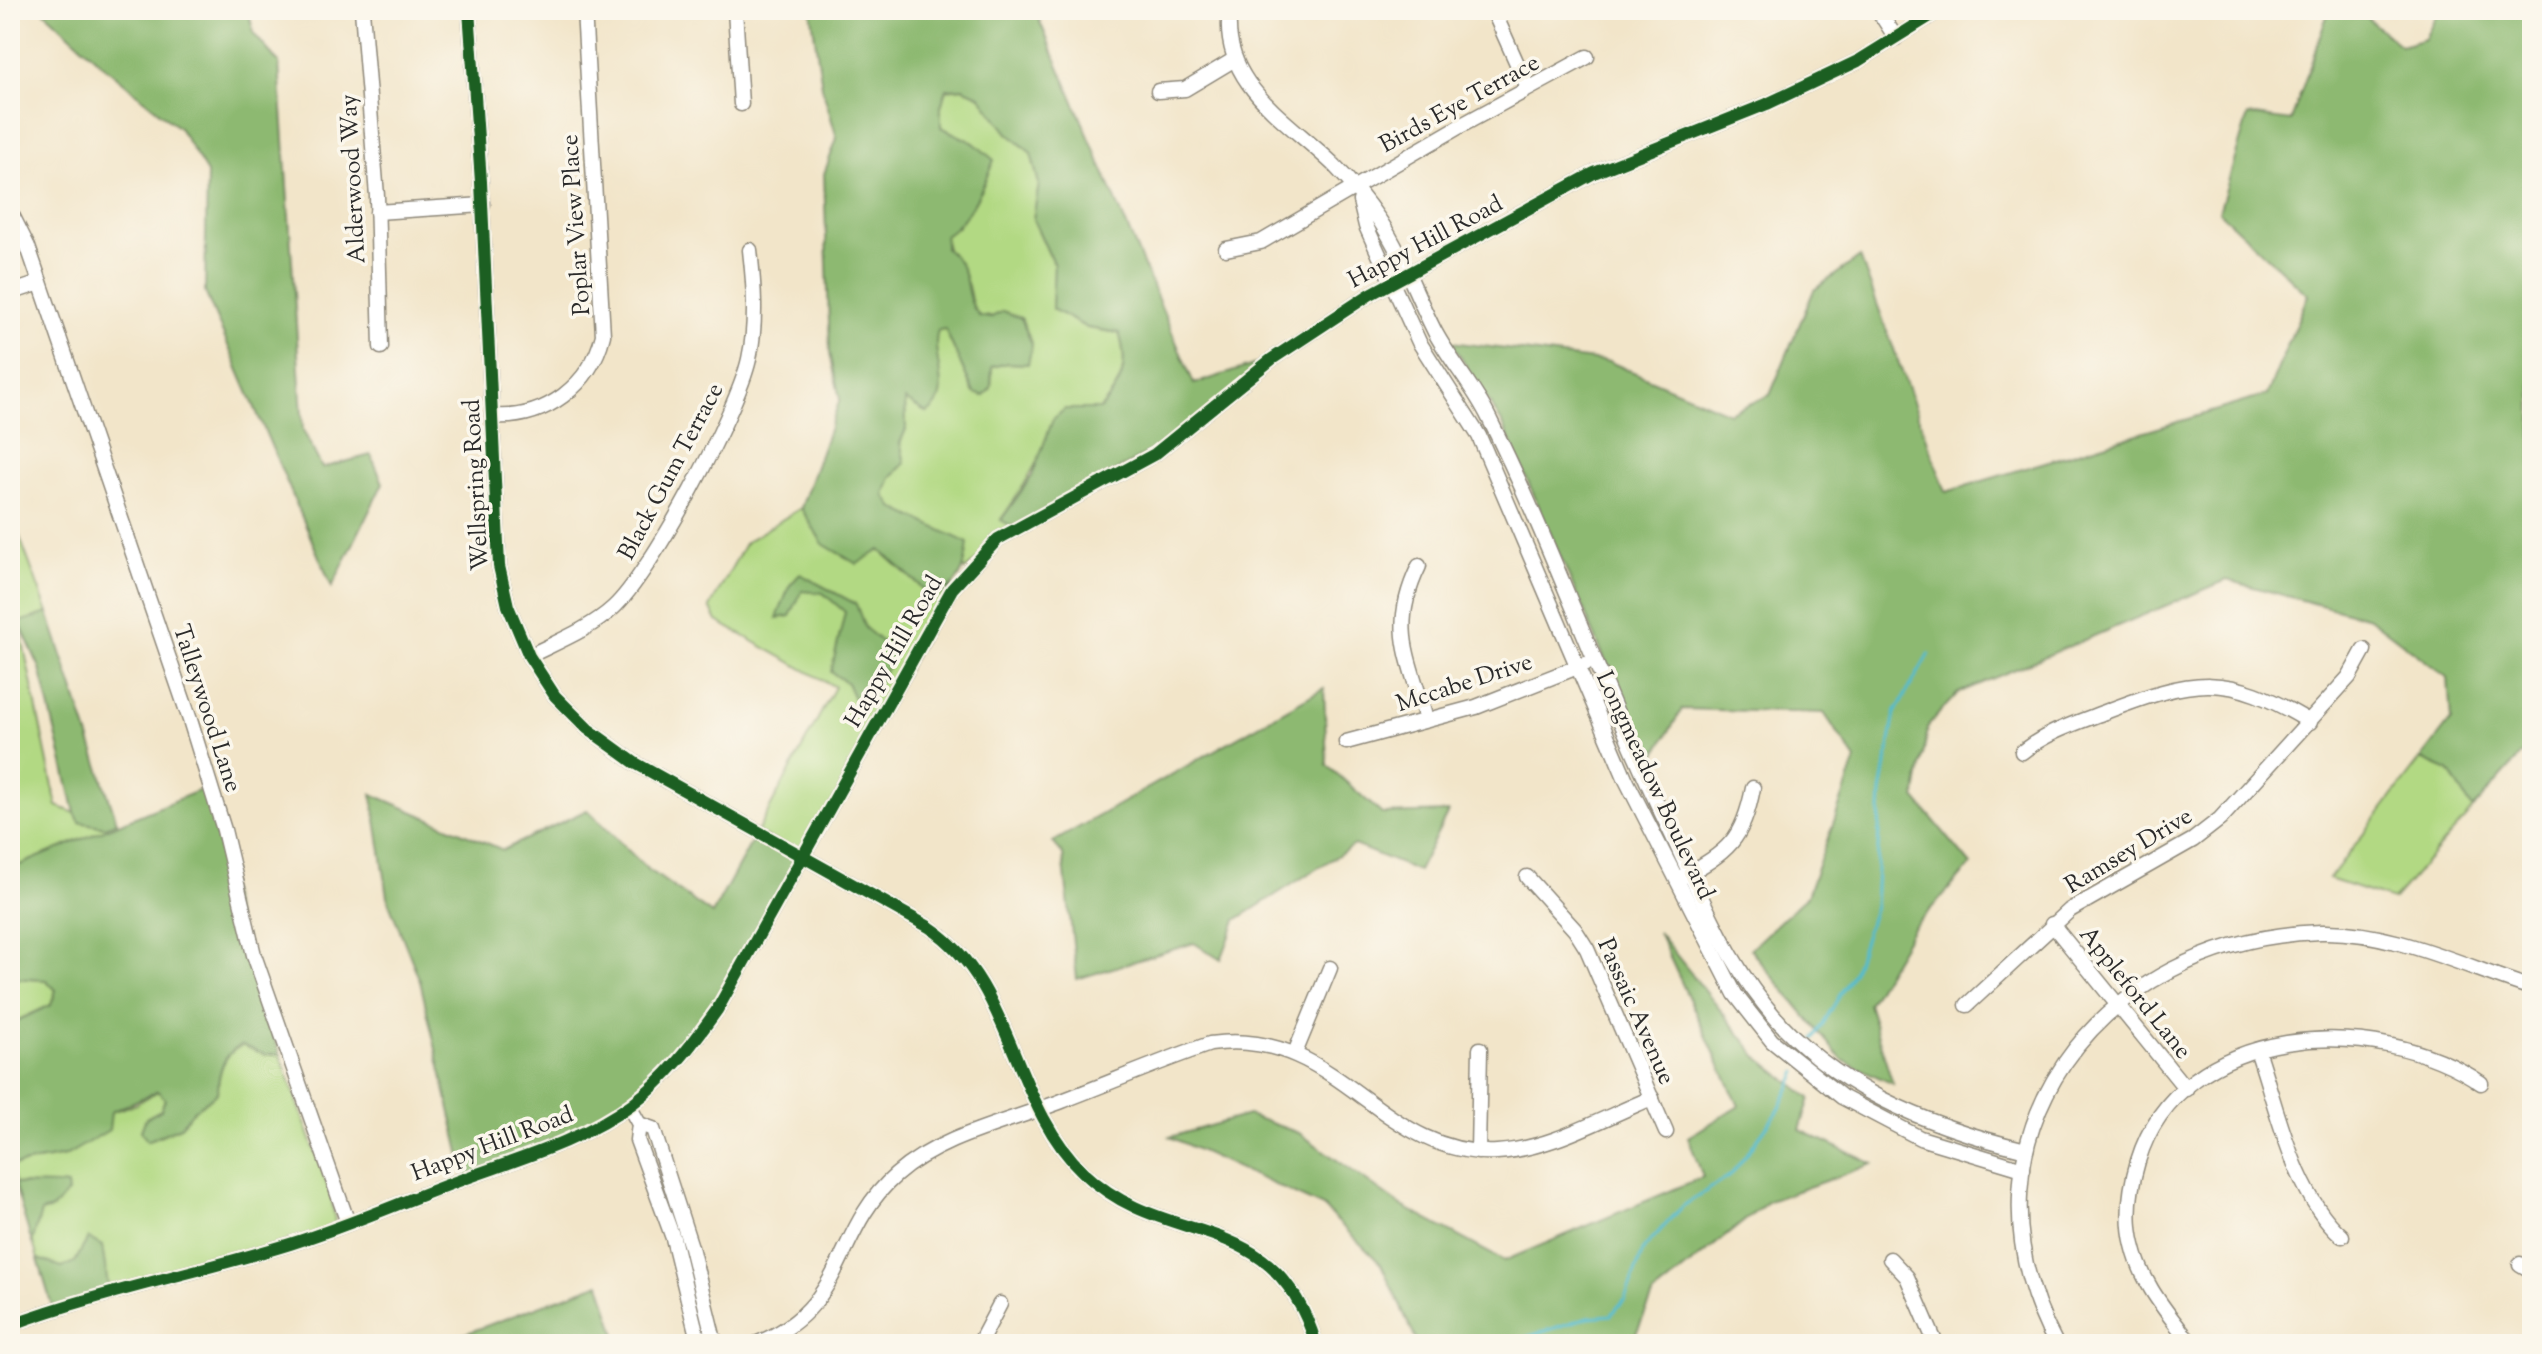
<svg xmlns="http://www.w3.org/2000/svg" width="2542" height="1354" font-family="'Sorts Mill Goudy',serif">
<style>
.green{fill:#b2d983;stroke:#6e8257;stroke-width:2}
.forest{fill:#8db971;stroke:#5c724e;stroke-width:2}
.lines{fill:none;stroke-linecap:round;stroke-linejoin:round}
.stream{stroke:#51bbcf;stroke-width:3}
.minor-casing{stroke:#8e887a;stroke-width:17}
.minor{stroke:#fff;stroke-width:14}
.cycleway-casing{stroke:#fbf7ec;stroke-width:17}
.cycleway{stroke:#1b5e20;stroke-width:12}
.labels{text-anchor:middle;stroke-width:7;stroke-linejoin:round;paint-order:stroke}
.street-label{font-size:24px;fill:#2b2b2b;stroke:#fbf7ec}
</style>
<rect width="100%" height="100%" fill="#fbf7ec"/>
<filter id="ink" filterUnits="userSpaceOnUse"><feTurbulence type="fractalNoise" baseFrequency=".0125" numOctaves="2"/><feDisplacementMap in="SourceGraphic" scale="16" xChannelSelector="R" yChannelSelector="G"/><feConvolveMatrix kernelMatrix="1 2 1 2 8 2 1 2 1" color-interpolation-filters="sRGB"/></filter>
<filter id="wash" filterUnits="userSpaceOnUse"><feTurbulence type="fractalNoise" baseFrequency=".006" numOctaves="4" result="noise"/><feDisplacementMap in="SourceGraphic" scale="32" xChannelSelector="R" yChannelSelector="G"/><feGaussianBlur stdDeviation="1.8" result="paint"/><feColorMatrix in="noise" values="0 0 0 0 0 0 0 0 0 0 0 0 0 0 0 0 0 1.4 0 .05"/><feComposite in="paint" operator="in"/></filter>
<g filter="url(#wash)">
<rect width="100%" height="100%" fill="#f2e5c9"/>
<g class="green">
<path d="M963 88 979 95 1008 133 1031 153 1039 184 1033 219 1054 265 1052 309 1087 328 1119 333C1130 367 1122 383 1100 409H1065C1044 447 1027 485 1001 519L1015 528 965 570 923 524 894 508 884 495 891 477 905 463 900 443 906 429 905 400 917 405 939 369 932 345 938 330 945 329 974 393 991 388 992 367 1007 363 1027 364 1032 344 1021 318 979 316C969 304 972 295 966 281 958 265 945 255 945 236L958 227 974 143 941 127V106L947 90Z"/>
<path d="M801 508 823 544 880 550 933 598 952 589 803 857 757 832 835 687 717 621 710 607 746 542Z"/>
<path d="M10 511 48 613 19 623 57 806 75 813 80 822 105 827 117 822 119 827 10 869Z"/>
<path d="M2421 759 2449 771 2473 809 2393 900 2329 879Z"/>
<path d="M10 978 46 980 56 990 51 1005 10 1024Z"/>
<path d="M242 1045 266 1055 280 1054 331 1195 336 1228 53 1309 10 1166 65 1156 111 1112 136 1104 158 1091 165 1099 161 1110 146 1118 141 1131 148 1141 180 1127 192 1112 217 1093C219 1071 222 1055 242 1045Z"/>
</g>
<g class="forest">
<path d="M43 10H248L254 34 279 63 303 430 322 468 371 455 383 483 332 587 205 292 207 173 180 129 105 67Z"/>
<path d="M811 10H1035L1194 384 1272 359 1188 430 1015 528 1001 520 1032 476 1053 419 1065 409H1100C1122 384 1130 367 1119 333L1087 328 1052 309 1054 265 1033 219 1039 184 1031 153 1008 133 979 95 963 88 947 89 941 106V127L974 143 994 160C982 188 971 218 945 236V248C976 272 959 291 979 316L990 318 1003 311 1021 318 1032 344 1028 364 1007 363 992 367 991 388 984 396 974 393 945 329 938 330C929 355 956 397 927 413L905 400 906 429 900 443 905 463 891 477 885 495 894 508 968 543C965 572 960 585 934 598L880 550 857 564 823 544 801 508 840 399 830 353 824 174 837 138 822 87Z"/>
<path d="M2329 10H2357L2401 46 2425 39 2438 10H2532V754L2521 755 2473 809 2449 771 2421 759 2451 720 2448 678 2369 618 2227 580 1958 693 1929 724 1915 798 1971 865 1913 928 1868 1004 1893 1084 1842 1060 1750 949 1807 896 1856 760 1824 713 1682 709 1650 764 1504 426 1451 342 1610 362 1729 413 1770 395 1814 290 1860 257 1946 492 2267 395 2308 295 2219 212 2248 115 2291 121Z"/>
<path d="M800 574 856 604 865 628 894 652C885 673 877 693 856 703L847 683 831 672 845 612 823 593 802 591 790 616 777 618 790 585Z"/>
<path d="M48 613 117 822 105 827 80 822 75 813 40 668 19 622Z"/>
<path d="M1324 688 1327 765 1382 814 1448 812 1418 871 1354 845 1236 920 1221 960 1194 943 1077 979 1063 855 1053 842Z"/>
<path d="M205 788 241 940 280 1054 266 1055 242 1045C222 1055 219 1071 217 1093L192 1112 180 1127 147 1141 141 1131 146 1118 161 1110 165 1099 158 1091 111 1112 109 1130 65 1156 10 1166V1024L51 1005 56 990 46 980 10 978V869Z"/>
<path d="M372 794 503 850 587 810 646 868 712 914 757 832 803 857 717 1010 629 1106 466 1178 420 981 389 903Z"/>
<path d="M1658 932 1758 1057 1810 1098 1800 1130 1873 1164 1769 1201 1654 1294 1631 1344H1418L1381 1264 1323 1207 1170 1137 1248 1115 1299 1133 1400 1205 1504 1261 1703 1177 1688 1137 1739 1106Z"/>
<path d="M14 1183C32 1186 49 1183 67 1186L68 1193 52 1209 41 1212 32 1243Z"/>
<path d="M88 1238 102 1246 109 1292 53 1309 38 1259 62 1267 75 1262Z"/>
<path d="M600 1283 619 1344H438Z"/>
</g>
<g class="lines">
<g class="stream">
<path d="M1814 1039 1854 971 1875 906 1881 792 1895 713 1929 654"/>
<path d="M1506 1344 1588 1317 1611 1315 1625 1299 1644 1248 1683 1206 1731 1175 1779 1110 1797 1072"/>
</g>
</g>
</g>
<g filter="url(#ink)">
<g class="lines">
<defs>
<g id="minor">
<path d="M362 10 377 196 381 347"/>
<path d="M469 10 481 182 499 566 508 606 529 656 555 696 588 729 635 763 929 927C1014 983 1011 1103 1083 1172 1168 1253 1273 1203 1316 1344"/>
<path d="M735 10 741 104"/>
<path d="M1230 10C1219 84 1289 121 1334 165 1350 181 1367 202 1380 221 1403 256 1416 295 1435 332 1451 362 1474 387 1489 418 1554 548 1601 687 1664 818 1694 880 1721 950 1764 1004 1829 1087 1927 1126 2026 1150"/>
<path d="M1493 10 1528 88"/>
<path d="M1878 10 1896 38"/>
<path d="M1158 91 1185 89 1235 59"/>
<path d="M1360 201 1366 226 1419 342 1479 436 1626 780 1735 994 1772 1041 1842 1097 1920 1138 2023 1169"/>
<path d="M10 211 28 247 190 720 224 830 254 955 348 1223"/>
<path d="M377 212 483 205"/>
<path d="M1226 249 1261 242 1462 125 1587 57"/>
<path d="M10 293 40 283"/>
<path d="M493 416C545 420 591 385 603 335L584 10"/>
<path d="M1419 566C1388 630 1410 657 1426 720"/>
<path d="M529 656C557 642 590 629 613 608 651 574 738 410 749 359 757 323 754 285 750 250"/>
<path d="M1346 742 1476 707 1585 664"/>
<path d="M2022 752C2047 732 2076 723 2105 712 2194 678 2226 671 2310 722"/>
<path d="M1527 877 1575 930 1587 949 1666 1132"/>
<path d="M1682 877C1728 852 1743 840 1753 788"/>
<path d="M2052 924 2186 1089"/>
<path d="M1967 1005 2070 910 2193 840 2220 819 2349 677 2364 650"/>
<path d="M2257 1050C2278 1110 2293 1193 2342 1236"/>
<path d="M1295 1053 1330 968"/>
<path d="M629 1106 639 1124 637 1140 673 1238 699 1344"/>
<path d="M639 1124 653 1129 691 1247 715 1344"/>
<path d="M1478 1152 1480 1049"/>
<path d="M1890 1259 1907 1277 1936 1344"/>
<path d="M2520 1264 2532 1271"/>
<path d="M10 1325C102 1291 197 1273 290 1244 348 1226 404 1201 461 1180 518 1159 582 1141 632 1104 667 1078 692 1045 717 1010L952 589 998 539 1155 454 1272 359 1369 295 1594 173 1767 104 1858 61 1940 10"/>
<path d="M756 1344C850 1306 831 1232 896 1175 940 1136 1008 1122 1062 1101 1112 1082 1160 1061 1210 1044 1338 1025 1380 1158 1497 1152 1551 1149 1602 1118 1652 1098"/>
<path d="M979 1344 1000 1304"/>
<path d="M2056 1344C1946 1138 2101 938 2321 932 2392 930 2465 967 2532 988"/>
<path d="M2191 1344C2168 1313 2142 1285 2133 1245 2126 1217 2130 1188 2138 1161 2180 1021 2379 1012 2481 1083"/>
</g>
</defs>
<use href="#minor" class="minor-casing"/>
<use href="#minor" class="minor"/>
<defs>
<g id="cycleway">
<path d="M469 10 481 182 499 566 508 606 529 656 555 696 588 729 635 763 929 927C1014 983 1011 1103 1083 1172 1168 1253 1273 1203 1316 1344"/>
<path d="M10 1325C102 1291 197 1273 290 1244 348 1226 404 1201 461 1180 518 1159 582 1141 632 1104 667 1078 692 1045 717 1010L952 589 998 539 1155 454 1272 359 1369 295 1594 173 1767 104 1858 61 1940 10"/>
</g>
</defs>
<use href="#cycleway" class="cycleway-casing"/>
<use href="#cycleway" class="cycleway"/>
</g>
</g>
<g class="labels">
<g class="street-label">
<text transform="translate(1459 103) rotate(-29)" y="8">Birds Eye Terrace</text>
<text transform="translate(352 179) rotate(-93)" y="8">Alderwood Way</text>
<text transform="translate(575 225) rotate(-94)" y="8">Poplar View Place</text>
<text transform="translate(1425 241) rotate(-28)" y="8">Happy Hill Road</text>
<text transform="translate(670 471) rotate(-62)" y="8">Black Gum Terrace</text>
<text transform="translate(475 485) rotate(-93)" y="8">Wellspring Road</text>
<text transform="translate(893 651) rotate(-60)" y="8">Happy Hill Road</text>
<text transform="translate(1464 682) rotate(-18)" y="8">Mccabe Drive</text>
<text transform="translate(208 708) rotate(72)" y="8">Talleywood Lane</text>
<text transform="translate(1656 785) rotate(65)" y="8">Longmeadow Boulevard</text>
<text transform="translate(2128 850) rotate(-31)" y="8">Ramsey Drive</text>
<text transform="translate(2136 992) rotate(51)" y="8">Appleford Lane</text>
<text transform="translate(1637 1011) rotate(66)" y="8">Passaic Avenue</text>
<text transform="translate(492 1143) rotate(-21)" y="8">Happy Hill Road</text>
</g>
</g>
<rect width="2542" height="1354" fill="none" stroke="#fbf7ec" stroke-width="40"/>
</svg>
